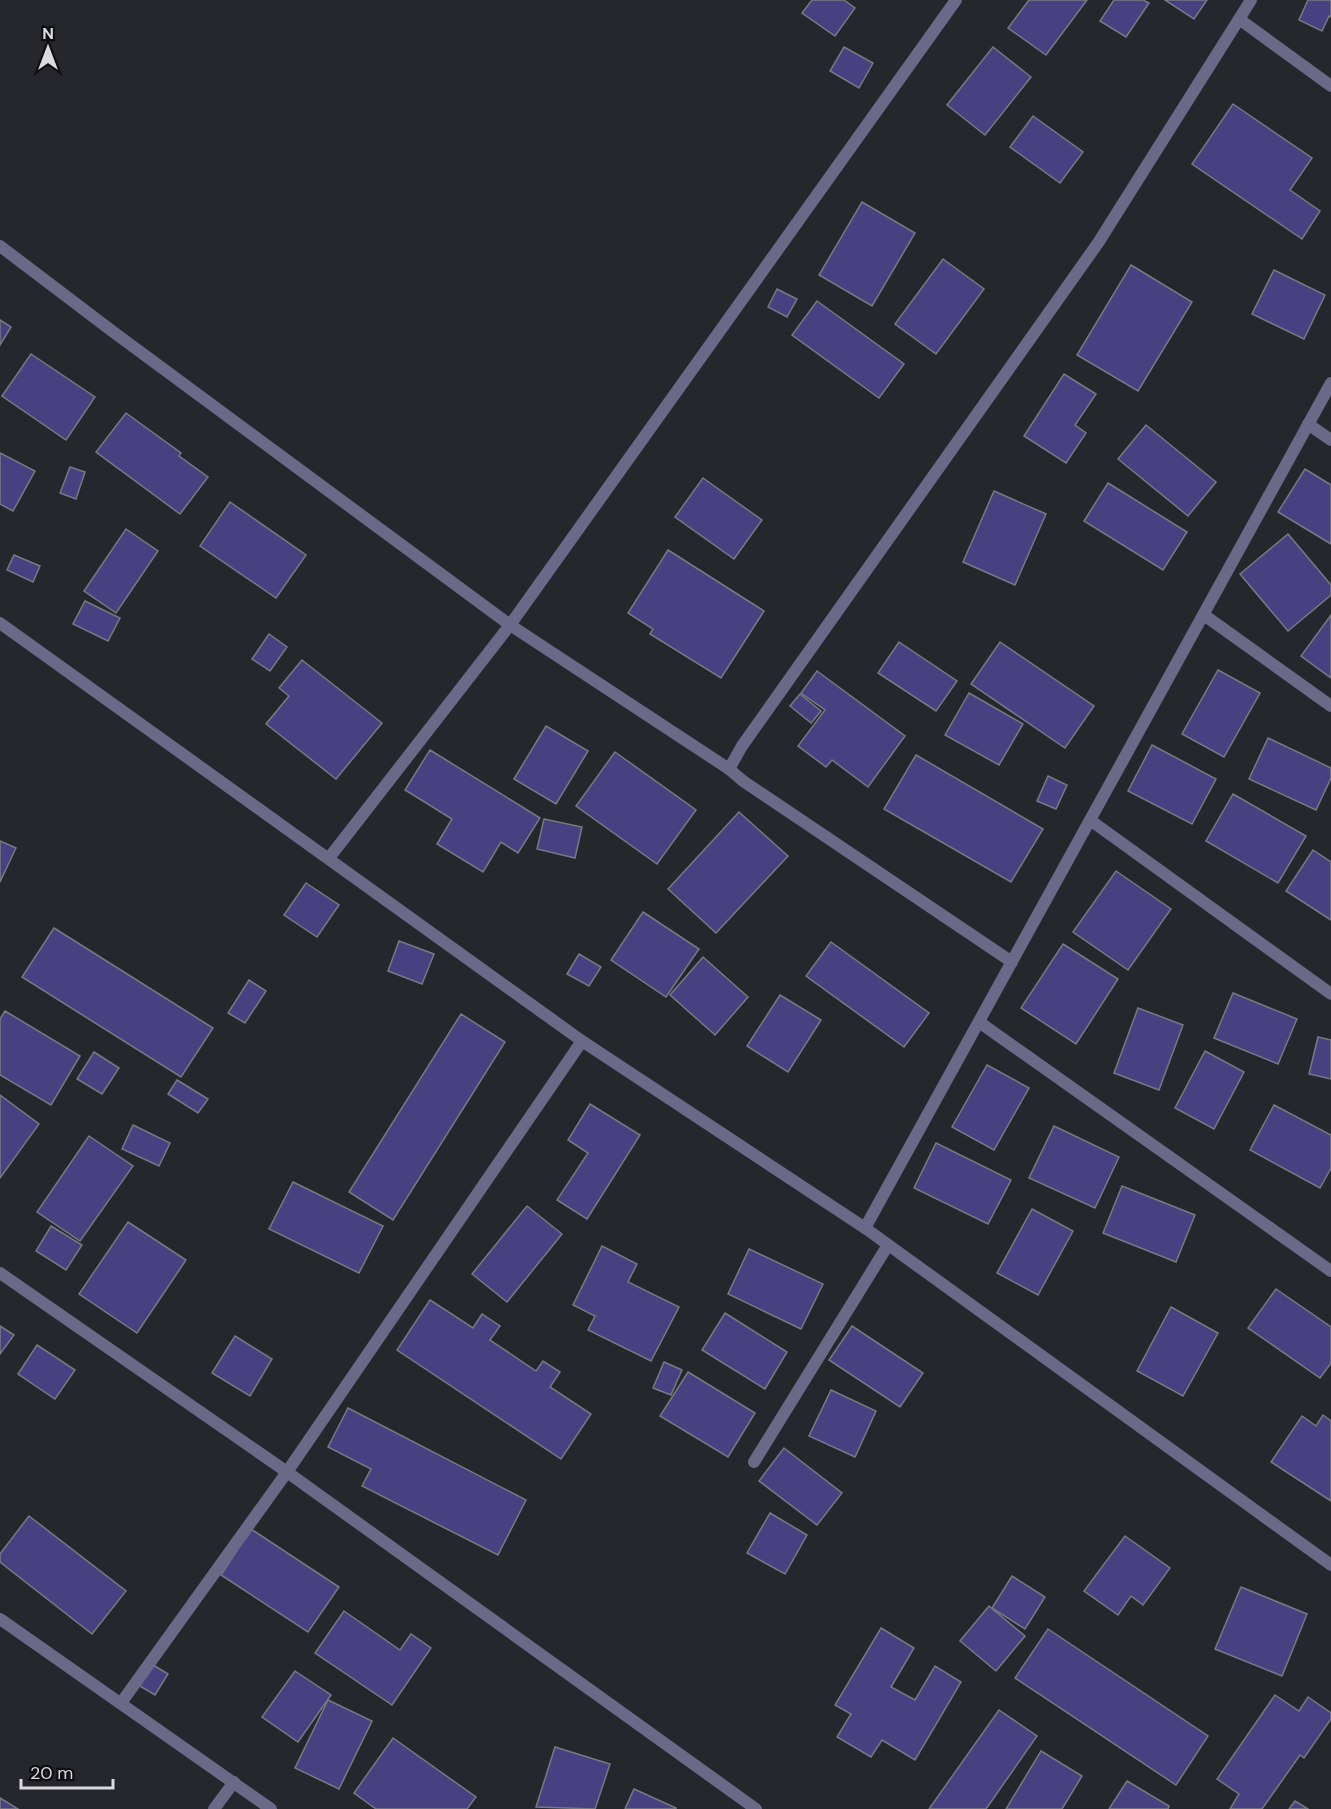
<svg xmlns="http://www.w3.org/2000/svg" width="1331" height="1809" font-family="'DM Sans',sans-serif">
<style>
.building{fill:#494082;stroke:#797981;stroke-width:1.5}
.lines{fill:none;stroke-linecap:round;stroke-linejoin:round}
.service{stroke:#6b6988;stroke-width:12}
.minor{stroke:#6b6988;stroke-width:12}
</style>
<rect width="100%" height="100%" fill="#26262d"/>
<g class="building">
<path d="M812 0H844L855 8 835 36 802 13Z"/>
<path d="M1029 0H1087L1046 55 1008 28Z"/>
<path d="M1114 0H1143L1149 3 1126 37 1100 21Z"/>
<path d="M1165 0H1207L1194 19Z"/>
<path d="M1308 0H1331V17L1329 16 1322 31 1299 20Z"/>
<path d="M844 47 873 63 859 88 830 71Z"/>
<path d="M993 47 1031 77 985 135 947 105Z"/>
<path d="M1233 104 1312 158 1290 190 1320 211 1302 239 1192 164Z"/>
<path d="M1033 116 1083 152 1060 183 1010 147Z"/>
<path d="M862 202 915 233 872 306 819 275Z"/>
<path d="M943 259 984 289 936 354 895 324Z"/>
<path d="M1131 265 1192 302 1138 391 1077 355Z"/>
<path d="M1274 270 1325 295 1304 339 1252 314Z"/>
<path d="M777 289 797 299 787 317 768 307Z"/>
<path d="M817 301 904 364 879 398 792 335Z"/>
<path d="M0 320 11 327 0 345Z"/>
<path d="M31 354 95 397 66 440 2 396Z"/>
<path d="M1064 374 1096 394 1075 425 1086 433 1066 463 1024 436Z"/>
<path d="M126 413 181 453 179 456 208 477 180 514 96 452Z"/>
<path d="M1146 425 1216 482 1188 516 1118 459Z"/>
<path d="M0 453 35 471 13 511 0 504Z"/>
<path d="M70 467 85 472 76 499 60 493Z"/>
<path d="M1305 469 1331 485V544L1278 512Z"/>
<path d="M703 478 762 520 734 559 675 517Z"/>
<path d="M1108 483 1187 532 1163 570 1084 521Z"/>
<path d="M994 491 1046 514 1015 585 963 562Z"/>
<path d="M230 502 306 555 276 598 200 546Z"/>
<path d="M126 529 158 551 116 613 84 591Z"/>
<path d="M1288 534 1331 585V595L1288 631 1240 574Z"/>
<path d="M668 550 764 611 721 678 650 634 653 629 628 613Z"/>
<path d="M14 555 40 566 33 582 7 570Z"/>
<path d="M85 601 120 618 108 641 73 624Z"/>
<path d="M1331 615V678L1301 656Z"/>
<path d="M269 634 287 647 270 671 252 659Z"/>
<path d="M899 642 957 681 936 711 878 673Z"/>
<path d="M1000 642 1094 706 1065 748 971 684Z"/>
<path d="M302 660 382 723 336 779 266 724 289 696 279 688Z"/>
<path d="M1218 670 1260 693 1224 757 1182 734Z"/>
<path d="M817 671 905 736 868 787 832 760 826 767 798 746 825 710 801 693Z"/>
<path d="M969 693 1023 724 999 765 945 735Z"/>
<path d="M800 694 821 711 811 723 790 706Z"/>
<path d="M546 726 588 751 556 804 514 779Z"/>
<path d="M1268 738 1331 768V778L1316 810 1249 779Z"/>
<path d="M1152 745 1216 779 1192 824 1128 791Z"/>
<path d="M430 750 540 818 518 853 501 842 483 872 437 844 452 819 405 790Z"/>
<path d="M615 752 696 810 657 864 576 806Z"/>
<path d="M916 755 1043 829 1011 882 884 809Z"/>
<path d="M1048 776 1067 785 1056 809 1037 801Z"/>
<path d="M1233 794 1306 836 1278 883 1206 841Z"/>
<path d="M739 812 788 856 716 933 668 889Z"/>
<path d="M544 819 582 827 575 858 537 849Z"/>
<path d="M0 841 16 848 0 882Z"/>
<path d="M1313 850 1331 862V920L1286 891Z"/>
<path d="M1116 871 1171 909 1128 970 1073 932Z"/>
<path d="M306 883 339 905 317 937 284 915Z"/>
<path d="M643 912 699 949 666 997 611 960Z"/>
<path d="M54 928 213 1028 181 1077 22 977Z"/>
<path d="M399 941 434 954 422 984 388 971Z"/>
<path d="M831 942 929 1013 904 1047 806 976Z"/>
<path d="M1063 944 1118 979 1076 1044 1021 1008Z"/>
<path d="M579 954 601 967 589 986 567 974Z"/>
<path d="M703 957 748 997 715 1035 670 995Z"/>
<path d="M249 980 266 991 245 1023 228 1013Z"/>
<path d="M1233 993 1297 1019 1278 1064 1214 1038Z"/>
<path d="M780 995 821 1020 788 1072 747 1046Z"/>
<path d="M1138 1008 1183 1025 1159 1090 1114 1073Z"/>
<path d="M5 1011 80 1056 51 1105 0 1075V1019Z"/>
<path d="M461 1014 505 1042 393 1220 349 1192Z"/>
<path d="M1318 1037 1331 1040V1079L1309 1074Z"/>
<path d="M1205 1051 1244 1072 1214 1129 1175 1108Z"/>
<path d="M94 1052 119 1068 102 1094 77 1079Z"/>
<path d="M987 1065 1029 1088 994 1150 952 1127Z"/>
<path d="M177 1080 208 1099 198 1113 168 1094Z"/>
<path d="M0 1095 39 1124 0 1178Z"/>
<path d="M590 1104 640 1135 587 1219 557 1200 588 1153 568 1140Z"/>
<path d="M1274 1105 1331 1135V1168L1320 1188 1250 1150Z"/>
<path d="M133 1125 170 1143 159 1166 122 1149Z"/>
<path d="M1054 1126 1119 1157 1095 1208 1029 1178Z"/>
<path d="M89 1136 133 1166 80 1241 37 1212Z"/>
<path d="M936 1143 1011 1180 988 1224 914 1188Z"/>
<path d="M293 1182 383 1226 359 1273 269 1229Z"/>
<path d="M1122 1186 1195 1215 1176 1262 1103 1233Z"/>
<path d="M527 1206 562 1234 507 1302 472 1274Z"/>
<path d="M1032 1209 1073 1231 1038 1295 997 1273Z"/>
<path d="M128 1222 186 1260 137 1333 79 1294Z"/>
<path d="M51 1226 82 1245 66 1270 36 1251Z"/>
<path d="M602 1246 637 1264 628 1282 679 1307 651 1361 588 1330 595 1316 573 1305Z"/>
<path d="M749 1249 823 1284 801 1329 728 1294Z"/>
<path d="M1276 1289 1331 1327V1363L1320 1378 1248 1328Z"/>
<path d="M430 1300 473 1328 482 1314 500 1326 490 1340 536 1371 543 1361 560 1372 550 1387 591 1414 561 1459 397 1350Z"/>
<path d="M1171 1307 1218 1333 1183 1396 1137 1371Z"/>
<path d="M725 1313 787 1352 765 1389 702 1350Z"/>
<path d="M0 1326 14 1335 0 1354Z"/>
<path d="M852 1326 923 1373 900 1407 829 1360Z"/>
<path d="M235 1336 272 1359 250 1396 212 1373Z"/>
<path d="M37 1345 75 1370 55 1399 18 1374Z"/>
<path d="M664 1362 682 1370 671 1395 653 1388Z"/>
<path d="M688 1372 755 1413 728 1457 660 1416Z"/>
<path d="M831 1390 876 1411 855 1457 809 1436Z"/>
<path d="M348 1408 526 1500 498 1555 362 1486 371 1469 328 1447Z"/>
<path d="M1323 1415 1331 1421V1501L1271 1462 1302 1416 1316 1426Z"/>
<path d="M784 1448 842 1493 817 1525 759 1481Z"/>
<path d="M770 1513 807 1535 785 1574 747 1553Z"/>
<path d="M29 1516 126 1591 92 1634 0 1562V1554Z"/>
<path d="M251 1529 339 1587 308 1632 221 1575Z"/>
<path d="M1125 1536 1170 1568 1143 1605 1131 1596 1118 1615 1084 1591Z"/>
<path d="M1012 1576 1045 1597 1025 1629 992 1608Z"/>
<path d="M1241 1587 1307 1614 1282 1676 1215 1649Z"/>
<path d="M989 1606 1025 1636 996 1671 960 1641Z"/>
<path d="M344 1611 400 1650 411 1634 431 1648 392 1705 315 1653Z"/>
<path d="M881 1628 914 1648 891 1687 915 1700 935 1666 961 1682 915 1760 882 1740 871 1757 837 1737 851 1714 835 1705Z"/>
<path d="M1048 1629 1208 1736 1176 1785 1015 1678Z"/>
<path d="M150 1663 168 1674 155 1695 138 1685Z"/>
<path d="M295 1671 331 1695 298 1742 262 1717Z"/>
<path d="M1275 1695 1299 1711 1308 1697 1331 1713V1719L1304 1758 1300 1755 1262 1809H1230L1239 1794 1217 1779Z"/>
<path d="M328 1700 372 1721 339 1789 295 1768Z"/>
<path d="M999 1710 1037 1736 986 1809H929Z"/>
<path d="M393 1738 476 1797 467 1809H376L354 1793Z"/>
<path d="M555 1747 610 1764 595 1809 536 1807Z"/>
<path d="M1041 1751 1082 1776 1062 1809H1006Z"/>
<path d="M1127 1781 1169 1806 1168 1809H1109Z"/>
<path d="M634 1789 676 1808V1809H625Z"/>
<path d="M0 1798 18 1809H0Z"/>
<path d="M1295 1801 1308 1809H1289Z"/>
</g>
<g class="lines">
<path class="service" d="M754 1462 888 1245"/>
<g class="minor">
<path d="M1239 19 1331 86"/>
<path d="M0 246 112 331 510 625 956 0"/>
<path d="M1308 424 1331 440"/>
<path d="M1204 615 1331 706"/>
<path d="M0 623 582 1041 865 1228 1331 1565"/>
<path d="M729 769 742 746 1098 243 1251 0"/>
<path d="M1090 820 1331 994"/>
<path d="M329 858 510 625 729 769 743 781 1012 962"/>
<path d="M979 1022 1331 1271"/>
<path d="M865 1228 1331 383"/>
<path d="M0 1273 287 1472 756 1809"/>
<path d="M0 1619 271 1809"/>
<path d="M121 1703 287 1472 582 1041"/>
<path d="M214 1809 234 1782"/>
</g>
</g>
<g transform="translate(48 48)" stroke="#0f0f12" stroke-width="4.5" paint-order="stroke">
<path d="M0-4.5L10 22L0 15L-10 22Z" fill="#d9d9de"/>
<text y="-9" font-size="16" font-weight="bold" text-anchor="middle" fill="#d9d9de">N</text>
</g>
<path d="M21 1779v9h92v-9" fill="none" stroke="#d9d9de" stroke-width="3"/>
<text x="30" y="1779" font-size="18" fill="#d9d9de" stroke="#0f0f12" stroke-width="4.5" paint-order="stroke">20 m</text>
</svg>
